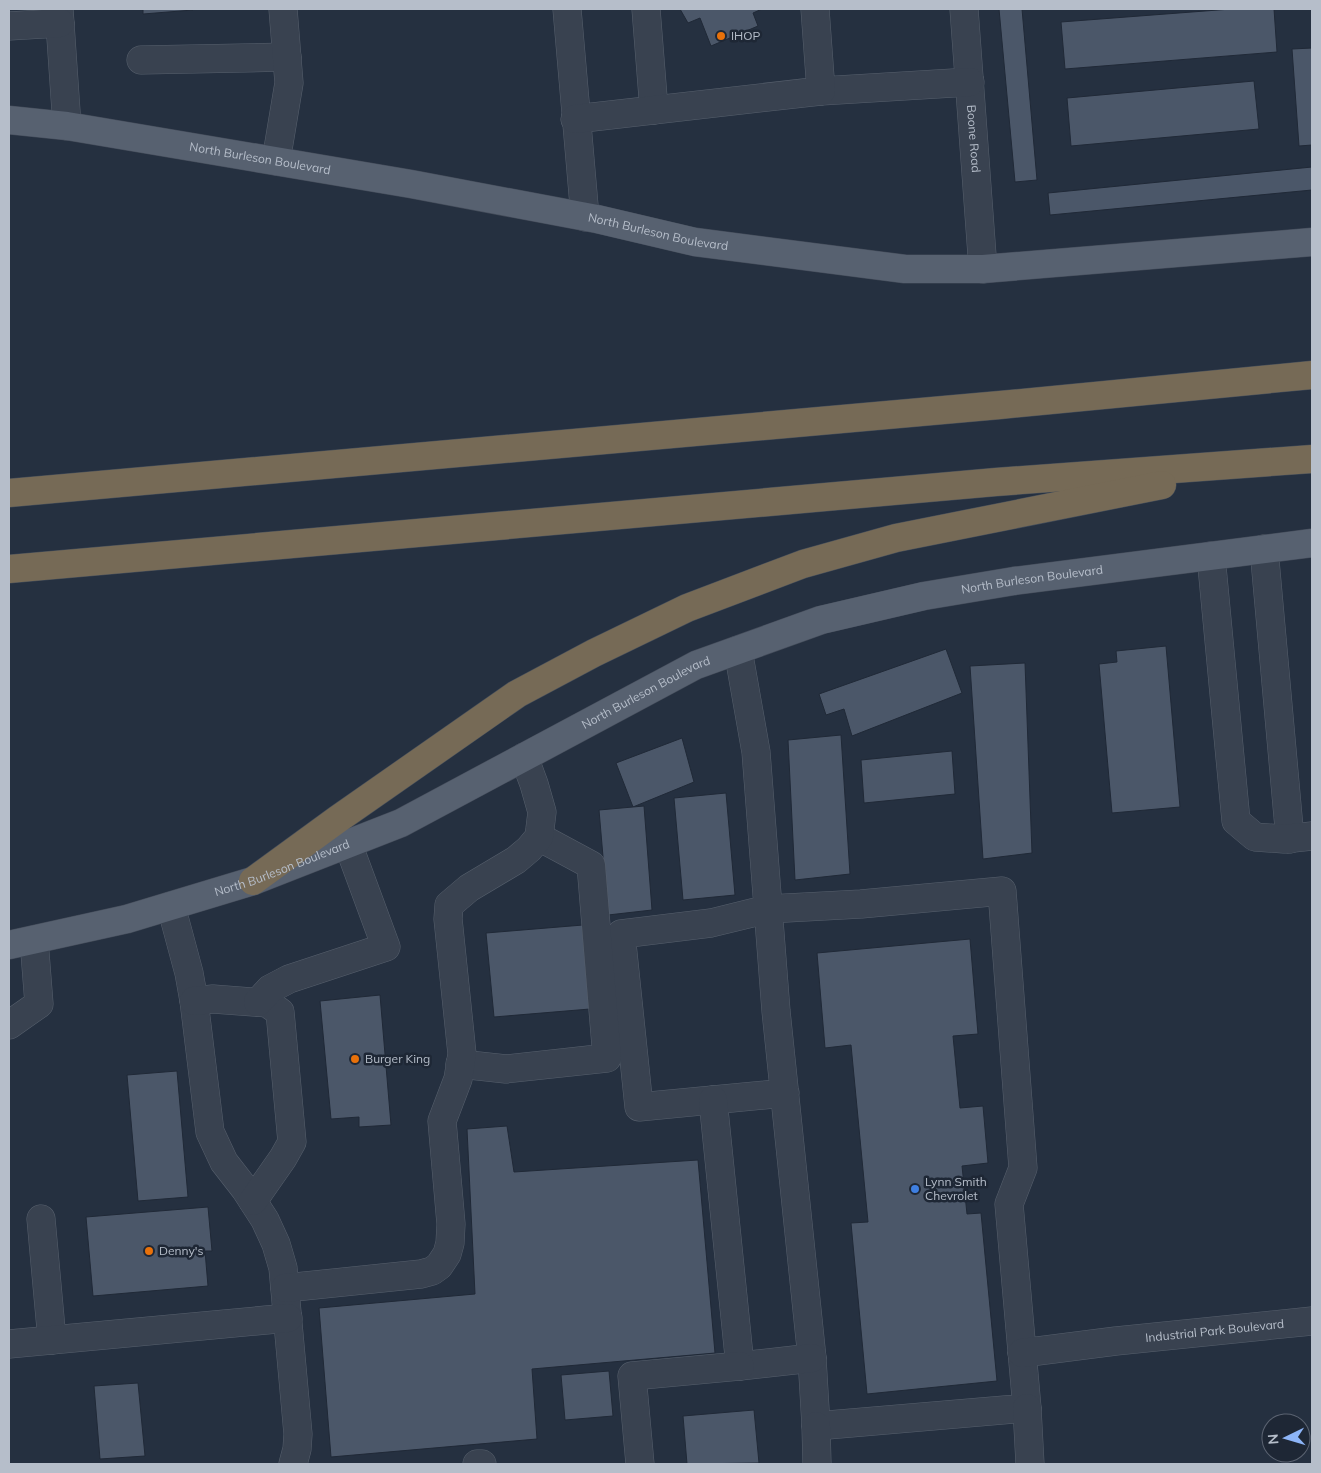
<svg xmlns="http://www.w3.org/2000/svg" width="1321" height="1473" font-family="Mulish,sans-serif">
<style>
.building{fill:#4b5769;stroke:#202937}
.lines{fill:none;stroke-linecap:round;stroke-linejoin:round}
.minor-casing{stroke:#57606d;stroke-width:29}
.major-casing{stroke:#434b59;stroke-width:29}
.highway-casing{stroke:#444d5a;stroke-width:29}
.minor{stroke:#394250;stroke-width:28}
.major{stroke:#576170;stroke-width:28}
.highway{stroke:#766a56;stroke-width:28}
.food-dot{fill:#e8710a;stroke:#1e2735;stroke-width:2}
.shop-dot{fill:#3f7fe0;stroke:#1e2735;stroke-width:2}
.labels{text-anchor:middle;stroke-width:5;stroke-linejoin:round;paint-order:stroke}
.poi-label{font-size:12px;fill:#b6beca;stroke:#1e2735;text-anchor:start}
.street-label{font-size:12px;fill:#b6beca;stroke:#1e2735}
</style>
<rect width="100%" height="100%" fill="#253040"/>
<g class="building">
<path d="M143 9H193V10L143 14Z"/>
<path d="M680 9H762L753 13 758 26 711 46 700 18 688 23Z"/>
<path d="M999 9H1022L1037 180 1015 182Z"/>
<path d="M1231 9H1274L1277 52 1065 69 1061 22Z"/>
<path d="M1312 48V145L1299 146 1292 49Z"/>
<path d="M1254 81 1259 129 1071 146 1067 98Z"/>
<path d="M1312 167V190L1050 215 1048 193Z"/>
<path d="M1166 646 1180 807 1112 813 1099 664 1117 662 1116 651Z"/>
<path d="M946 649 962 693 852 736 844 709 826 715 819 694Z"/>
<path d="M1025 663 1032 853 983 859 970 666Z"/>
<path d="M841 735 850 874 795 880 788 740Z"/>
<path d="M682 738 694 782 633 807 616 763Z"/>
<path d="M952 751 955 794 864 803 861 760Z"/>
<path d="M726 793 735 895 683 900 674 798Z"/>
<path d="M644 806 652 910 608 915 599 810Z"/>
<path d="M583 925 590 1009 494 1017 486 933Z"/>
<path d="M970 939 978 1034 953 1036 960 1108 983 1106 988 1163 962 1166 967 1214 981 1213 997 1381 867 1394 851 1223 868 1222 851 1045 825 1048 817 953Z"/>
<path d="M380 995 391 1125 359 1127V1117L331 1119 320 1001Z"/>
<path d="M177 1071 188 1197 138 1201 127 1075Z"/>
<path d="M507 1126 514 1172 698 1160 715 1353 532 1369 537 1439 331 1457 319 1308 475 1294 467 1129Z"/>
<path d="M208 1207 212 1251H205L208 1286 93 1296 86 1217Z"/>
<path d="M609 1371 613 1416 565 1420 561 1375Z"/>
<path d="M138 1383 145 1456 100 1459 94 1386Z"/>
<path d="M754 1410 759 1463 687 1464 683 1416Z"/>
</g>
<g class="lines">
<defs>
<g id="minor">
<path d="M59 9 67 126"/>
<path d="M567 9 585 217"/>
<path d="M646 9 654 110"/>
<path id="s1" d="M964 9 983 269"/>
<path d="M9 26 60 23"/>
<path d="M141 60 287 57"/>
<path d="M821 91 970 82"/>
<path d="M575 119 821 91 815 9"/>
<path d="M276 161 289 83 283 9"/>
<path d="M1264 549 1290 839"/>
<path d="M1211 556 1236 821 1255 837 1284 839 1312 836"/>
<path d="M738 650 756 752 776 1011 812 1358 816 1426 1027 1408 1009 1204 1023 1168 1002 891 861 904 768 909 711 923 621 934 639 1107 785 1093"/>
<path d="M171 906 189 973 194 1001 210 1132 224 1162 245 1189 265 1220 276 1244 283 1268 298 1434 297 1449 293 1464"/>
<path d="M194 1001 213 999 267 1003 280 1012 292 1142 283 1158 253 1201"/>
<path d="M258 1002 270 989 289 979 386 947 348 844"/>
<path d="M9 1025 39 1004 34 940"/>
<path d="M460 1064 506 1069 607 1058 591 865 539 837"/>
<path d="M713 1100 740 1366 812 1358"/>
<path d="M41 1219 52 1340"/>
<path d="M285 1288 421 1274 432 1271 439 1266 447 1254 450 1243 451 1224 442 1121 458 1079 462 1054 448 919 449 905 469 888 516 860 529 849 539 837 542 812 534 784 524 757"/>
<path d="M9 1344 288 1318"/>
<path id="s2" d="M1022 1353 1116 1341 1312 1321"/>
<path d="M1027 1408 1030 1464"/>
<path d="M816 1426 817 1464"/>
<path d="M477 1464H482"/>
<path d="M640 1464 632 1376 740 1366"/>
</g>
<g id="major">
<path id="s3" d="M9 120 67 126 411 184 597 219 695 242 905 269H983L1312 242"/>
<path id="s4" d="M9 945 127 919 253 881 401 823 696 665 821 620 924 596 1014 581 1312 543"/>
</g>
<g id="highway">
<path d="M9 493 1000 405 1312 375"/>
<path d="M9 569 996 482 1312 459"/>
<path d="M253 881 338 819 517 694 594 653 687 608 803 564 896 538 1162 485"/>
</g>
</defs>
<use href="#minor" class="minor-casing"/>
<use href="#major" class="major-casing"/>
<use href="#highway" class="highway-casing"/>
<use href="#minor" class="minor"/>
<use href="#major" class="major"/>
<use href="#highway" class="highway"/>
</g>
<g class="food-dot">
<circle cx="721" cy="36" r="5"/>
<circle cx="355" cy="1059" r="5"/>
<circle cx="149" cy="1251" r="5"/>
</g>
<circle class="shop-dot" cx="915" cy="1189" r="5"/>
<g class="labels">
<g class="poi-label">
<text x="731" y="40">IHOP</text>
<text x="365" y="1063">Burger King</text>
<text x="925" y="1186">Lynn Smith<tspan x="925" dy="14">Chevrolet</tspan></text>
<text x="159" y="1255">Denny's</text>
</g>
<g class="street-label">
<text dy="4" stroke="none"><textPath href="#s1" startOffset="130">Boone Road</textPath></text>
<text dy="4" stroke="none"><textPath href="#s3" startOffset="254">North Burleson Boulevard</textPath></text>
<text dy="4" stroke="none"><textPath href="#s3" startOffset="659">North Burleson Boulevard</textPath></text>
<text dy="4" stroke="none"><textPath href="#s4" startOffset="1094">North Burleson Boulevard</textPath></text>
<text dy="4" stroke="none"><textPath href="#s4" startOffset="689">North Burleson Boulevard</textPath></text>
<text dy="4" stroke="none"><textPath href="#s4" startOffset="284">North Burleson Boulevard</textPath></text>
<text dy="4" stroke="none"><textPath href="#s2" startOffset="194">Industrial Park Boulevard</textPath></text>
</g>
</g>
<rect width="1321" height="1473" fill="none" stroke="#b6beca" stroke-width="20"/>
<g transform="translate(1286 1438) rotate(265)"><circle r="24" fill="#1e2735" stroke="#5b6371"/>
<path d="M0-4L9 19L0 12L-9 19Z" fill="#8db5f8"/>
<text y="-8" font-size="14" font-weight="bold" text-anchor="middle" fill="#b6beca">N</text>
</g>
</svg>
